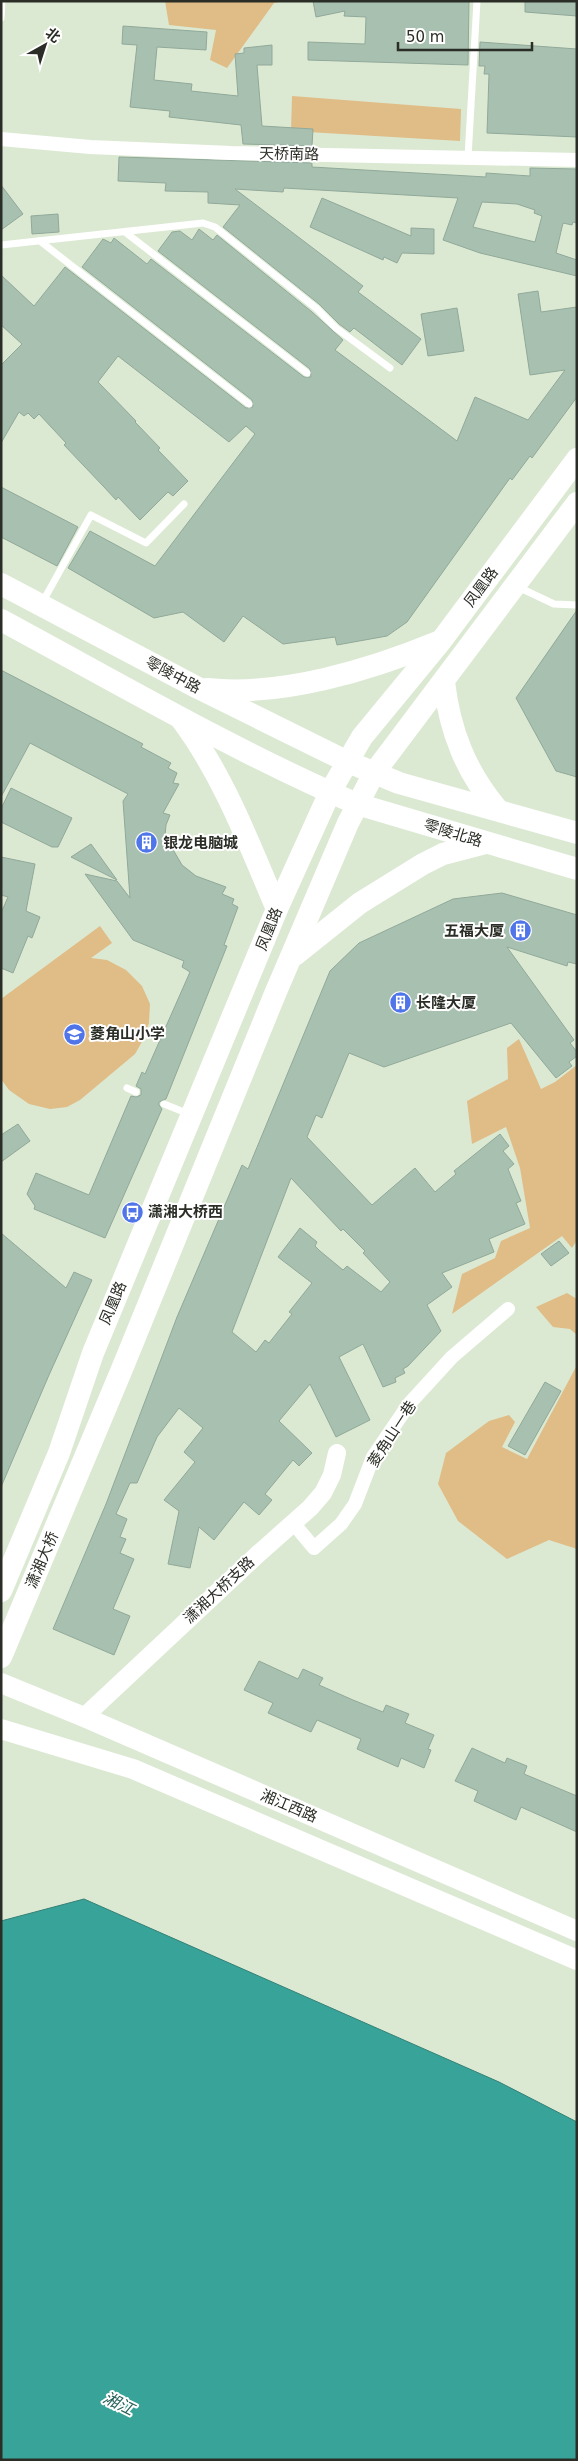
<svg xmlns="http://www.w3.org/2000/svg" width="578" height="2461" font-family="'DejaVu Sans','Noto Sans SC',sans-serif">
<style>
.green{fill:#e0bc87}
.water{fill:#38a399;stroke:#348076}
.building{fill:#a7c0b0;stroke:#91a99a;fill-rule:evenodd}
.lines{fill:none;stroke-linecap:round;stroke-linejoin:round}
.service{stroke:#fff;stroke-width:7}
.minor{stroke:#fff;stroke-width:14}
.tertiary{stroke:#fff;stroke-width:18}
.secondary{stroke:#fff;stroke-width:20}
.primary{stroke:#fff;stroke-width:22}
.labels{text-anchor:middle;stroke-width:4;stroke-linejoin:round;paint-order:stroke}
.street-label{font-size:15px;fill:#2a2e26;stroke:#fff}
.poi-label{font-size:15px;font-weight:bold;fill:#2a2e26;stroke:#fff;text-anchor:start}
.water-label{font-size:16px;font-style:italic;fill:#27605a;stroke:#fff}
</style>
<rect width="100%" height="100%" fill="#dce9d2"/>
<g class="green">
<path d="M165 1H282L274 3 227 68 210 60 216 30 169 25Z"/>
<path d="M292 96 461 109 460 141 291 131Z"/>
<path d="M100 926 112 943 91 958 107 960 126 970 142 986 150 1004 149 1023 143 1040 135 1054 80 1100 67 1107 50 1109 29 1104 9 1090 1 1079V999Z"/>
<path d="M519 1039 541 1089 555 1082 577 1065V1240L572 1248 562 1236 452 1314 462 1274 495 1258 501 1241 530 1228 520 1168 506 1127 472 1144 467 1101 508 1079 507 1048Z"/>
<path d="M567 1293 577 1299V1335L570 1329 553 1327 536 1307Z"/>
<path d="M577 1365V1549L549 1540 507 1559 458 1521 438 1484 446 1453 489 1421 509 1415 515 1422 502 1447 527 1459Z"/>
</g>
<path class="water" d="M84 1899 499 2082 577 2122V2460H1V1921Z"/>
<g class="building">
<path d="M313 1H469L468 65 308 60V42L365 44 366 17 344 16 345 11 316 17Z"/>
<path d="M525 1H577V16L525 12Z"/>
<path d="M123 26 207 32 206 50 157 47 154 80 192 84 191 91 238 96 235 54 244 53V48L272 45V65H257L262 126 313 129 312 146 243 144 241 125 169 117 170 111 130 107 137 45 122 44Z"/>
<path d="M480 42 577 49V137L487 133 489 74H484L485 66H479Z"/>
<path d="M119 157 312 163V167L469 176 486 177V173L530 176V168L577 169V223L573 222 572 225 563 223 556 253 577 260V276L480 253 443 240 458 198 284 188 283 192 235 189 363 286 358 292 421 339 402 365 354 328 350 332 339 324 319 304 223 227 240 205 208 203V192L165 191 166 183 118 181ZM482 202 517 204 535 210 534 213 542 216 535 242 473 227Z"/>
<path d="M1 185 23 214 1 230Z"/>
<path d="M322 198 411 236V228L434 229V254L402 253 397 263 384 257 383 260 310 227Z"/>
<path d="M58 214 59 232 32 234 31 216Z"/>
<path d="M199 229 213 240 217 235 312 312 343 340 335 350 457 441 475 397 528 420 565 370 530 375 518 294 538 291 541 312 577 307V397L532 458 530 456 512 480 510 478 407 622 387 636 337 645 335 637 283 644 243 616 224 642 183 612 154 618 68 568 90 531 155 566 255 434 246 426 229 442 118 356 98 382 136 421 135 422 160 448 158 450 188 481 173 496 168 492 140 520 118 497 116 500 104 487 64 445 66 443 39 414 34 419 28 413 24 416 19 412 1 443V365L22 344 1 325V275L34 306 65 267 246 408 253 407 252 400 82 267 103 239 111 243 114 238 147 264 151 259 304 377H311L310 369 158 251 172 232 180 231 192 240Z"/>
<path d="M457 308 464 351 428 356 421 314Z"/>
<path d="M1 487 78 527 57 566 1 537Z"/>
<path d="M577 610V777L556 771 516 698Z"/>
<path d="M1 670 143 744 141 747 171 763 168 768 177 773 173 783 179 784 163 813 170 815 166 825 165 836 182 865 196 876 226 887 222 894 234 899 232 904 238 907 224 945 227 946 166 1099 159 1102V1105L162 1109 105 1238 34 1209 35 1206 27 1194 36 1173 89 1195 131 1096 136 1097 141 1095V1089L136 1086 142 1072 145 1074 190 972 182 967 184 961 133 940 85 874 117 881 130 898 123 801 128 794 30 743 1 797Z"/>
<path d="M11 788 72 818 58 847H52L1 822V809Z"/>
<path d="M91 844 117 880 71 857Z"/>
<path d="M1 857 35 864 26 911 40 917 32 938 28 936 13 973 1 968V913L8 897 1 895Z"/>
<path d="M502 893 577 915V964L568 962 567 966 507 947 574 1040 570 1043 577 1052V1056L569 1062 572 1066 556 1078 511 1023 384 1067 349 1053 322 1118 316 1115 307 1137 372 1205 415 1168 435 1192 456 1174 454 1171 500 1134 509 1146 503 1151 514 1164 508 1169 521 1201 516 1203 525 1224 489 1239 494 1252 442 1273 452 1287 427 1305 441 1331 408 1366 403 1369 405 1373 395 1378 396 1382 383 1387 363 1344 339 1357 370 1420 336 1437 310 1384 279 1421 312 1453 299 1466 293 1460 265 1494 272 1500 259 1515 244 1502 214 1540 199 1527 190 1568 168 1564 179 1511 164 1500 195 1462 184 1452 203 1428 179 1408 157 1437 137 1483H130L116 1514 127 1519 120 1537 126 1539 120 1553 134 1559 113 1609 130 1616 114 1655 53 1629 106 1504 177 1317 242 1165 248 1169 330 971 359 943 453 899ZM291 1178 341 1231 343 1229 365 1251 363 1253 390 1282 381 1292 347 1266 343 1270 320 1251 315 1246 317 1242 300 1228 278 1257 312 1283 289 1312 292 1314 269 1343 265 1340 256 1352 232 1332Z"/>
<path d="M18 1124 30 1141 1 1162V1135Z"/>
<path d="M1 1233 66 1288 74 1272 92 1280 49 1375 1 1487Z"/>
<path d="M559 1241 569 1253 551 1266 541 1254Z"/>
<path d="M545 1382 561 1391 525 1455 508 1446Z"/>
<path d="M259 1661 298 1679 303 1669 323 1678 319 1685 353 1700 383 1712 386 1705 409 1714 405 1723 434 1735 428 1749 431 1750 424 1768 401 1758 398 1767 357 1749 361 1739 317 1720 311 1732 268 1713 273 1703 244 1690Z"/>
<path d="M472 1748 505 1763 507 1758 527 1766 524 1774 577 1796V1832L521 1807 516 1820 474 1801 478 1791 455 1781Z"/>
</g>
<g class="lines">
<g class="service">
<path d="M1 18 2 1"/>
<path d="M468 157 477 1"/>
<path d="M125 232 307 373"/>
<path d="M40 241 249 404"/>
<path d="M1 245 203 223 215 227 316 308 336 328 390 368"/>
<path d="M518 587 554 604 577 605"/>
<path d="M42 603 91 515 146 543 184 504"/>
<path d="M127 1088 136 1092"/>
<path d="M164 1104 189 1114"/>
</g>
<g class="minor">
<path d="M1 139 90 147 231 153 577 160"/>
<path d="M294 1524 314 1548 341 1524 355 1504 373 1457 409 1404 452 1357 508 1309"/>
</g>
<path class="tertiary" d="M84 1717 257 1555 310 1508 323 1493 332 1475 337 1453"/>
<g class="secondary">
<path d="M1 1683 84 1717 577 1931"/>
<path d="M1 1729 133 1769 577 1960"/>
</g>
<g class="primary">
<path d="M1 584 198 688 346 761 399 783 577 833"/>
<path d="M1 620C118 683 236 752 357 804L577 869"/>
<path d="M444 682C450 732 466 772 498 810"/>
<path d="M207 689C281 697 370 670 438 642"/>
<path d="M181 719C224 776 249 844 277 909"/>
<path d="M295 955 360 903 423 864 443 854 485 843"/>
<path d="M1 1591 59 1453 93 1353 277 909 330 792 362 737 441 641 577 459"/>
<path d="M1 1657 122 1369 275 994 348 823 374 773 577 503"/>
</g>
</g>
<defs>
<symbol id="building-disc" viewBox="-11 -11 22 22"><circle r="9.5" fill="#4f75e9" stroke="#fff"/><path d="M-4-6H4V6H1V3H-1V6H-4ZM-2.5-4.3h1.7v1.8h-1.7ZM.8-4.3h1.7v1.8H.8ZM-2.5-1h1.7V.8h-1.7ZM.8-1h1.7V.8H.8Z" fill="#fff"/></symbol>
<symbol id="school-disc" viewBox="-11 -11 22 22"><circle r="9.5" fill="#4f75e9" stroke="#fff"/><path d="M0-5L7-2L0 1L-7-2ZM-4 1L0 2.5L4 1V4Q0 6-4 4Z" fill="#fff"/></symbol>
<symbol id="bus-disc" viewBox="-11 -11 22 22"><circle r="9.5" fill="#4f75e9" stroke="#fff"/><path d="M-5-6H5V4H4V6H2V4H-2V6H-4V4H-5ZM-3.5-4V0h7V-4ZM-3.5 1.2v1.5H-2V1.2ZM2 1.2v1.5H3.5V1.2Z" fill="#fff"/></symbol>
</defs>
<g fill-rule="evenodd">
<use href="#building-disc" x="134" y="830" width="25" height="25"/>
<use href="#building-disc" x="508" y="918" width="25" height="25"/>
<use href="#building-disc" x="388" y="990" width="25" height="25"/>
<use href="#school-disc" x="62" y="1022" width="25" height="25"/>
<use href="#bus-disc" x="120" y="1200" width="25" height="25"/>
</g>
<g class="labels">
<g class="street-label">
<text transform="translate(289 154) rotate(1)" y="5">天桥南路</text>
<text transform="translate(481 587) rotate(-53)" y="5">凤凰路</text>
<text transform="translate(173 675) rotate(28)" y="5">零陵中路</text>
<text transform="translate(453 833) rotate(17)" y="5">零陵北路</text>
<text transform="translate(269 929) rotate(-68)" y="5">凤凰路</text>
<text transform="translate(113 1303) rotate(-67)" y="5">凤凰路</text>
<text transform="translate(392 1434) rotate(-57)" y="5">菱角山一巷</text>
<text transform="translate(42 1560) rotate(-67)" y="5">潇湘大桥</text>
<text transform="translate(219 1590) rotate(-43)" y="5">潇湘大桥支路</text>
<text transform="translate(289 1806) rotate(23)" y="5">湘江西路</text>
</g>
<g class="poi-label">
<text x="163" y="848">银龙电脑城</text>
<text x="504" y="936" text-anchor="end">五福大厦</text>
<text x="416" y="1008">长隆大厦</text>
<text x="90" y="1039">菱角山小学</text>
<text x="148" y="1217">潇湘大桥西</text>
</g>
<g class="water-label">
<text transform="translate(119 2403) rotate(26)" y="6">湘江</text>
</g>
</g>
<rect width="578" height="2461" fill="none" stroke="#2a2e26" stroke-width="5"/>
<g transform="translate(45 45) rotate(39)" stroke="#ffffff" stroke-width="4" paint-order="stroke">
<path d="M0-4L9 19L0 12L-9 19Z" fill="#2a2e26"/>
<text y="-8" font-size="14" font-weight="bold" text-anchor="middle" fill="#2a2e26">北</text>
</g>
<path d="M398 42v8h134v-8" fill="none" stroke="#2a2e26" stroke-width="2.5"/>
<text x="406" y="42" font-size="15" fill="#2a2e26" stroke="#ffffff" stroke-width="4" paint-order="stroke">50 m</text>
</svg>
